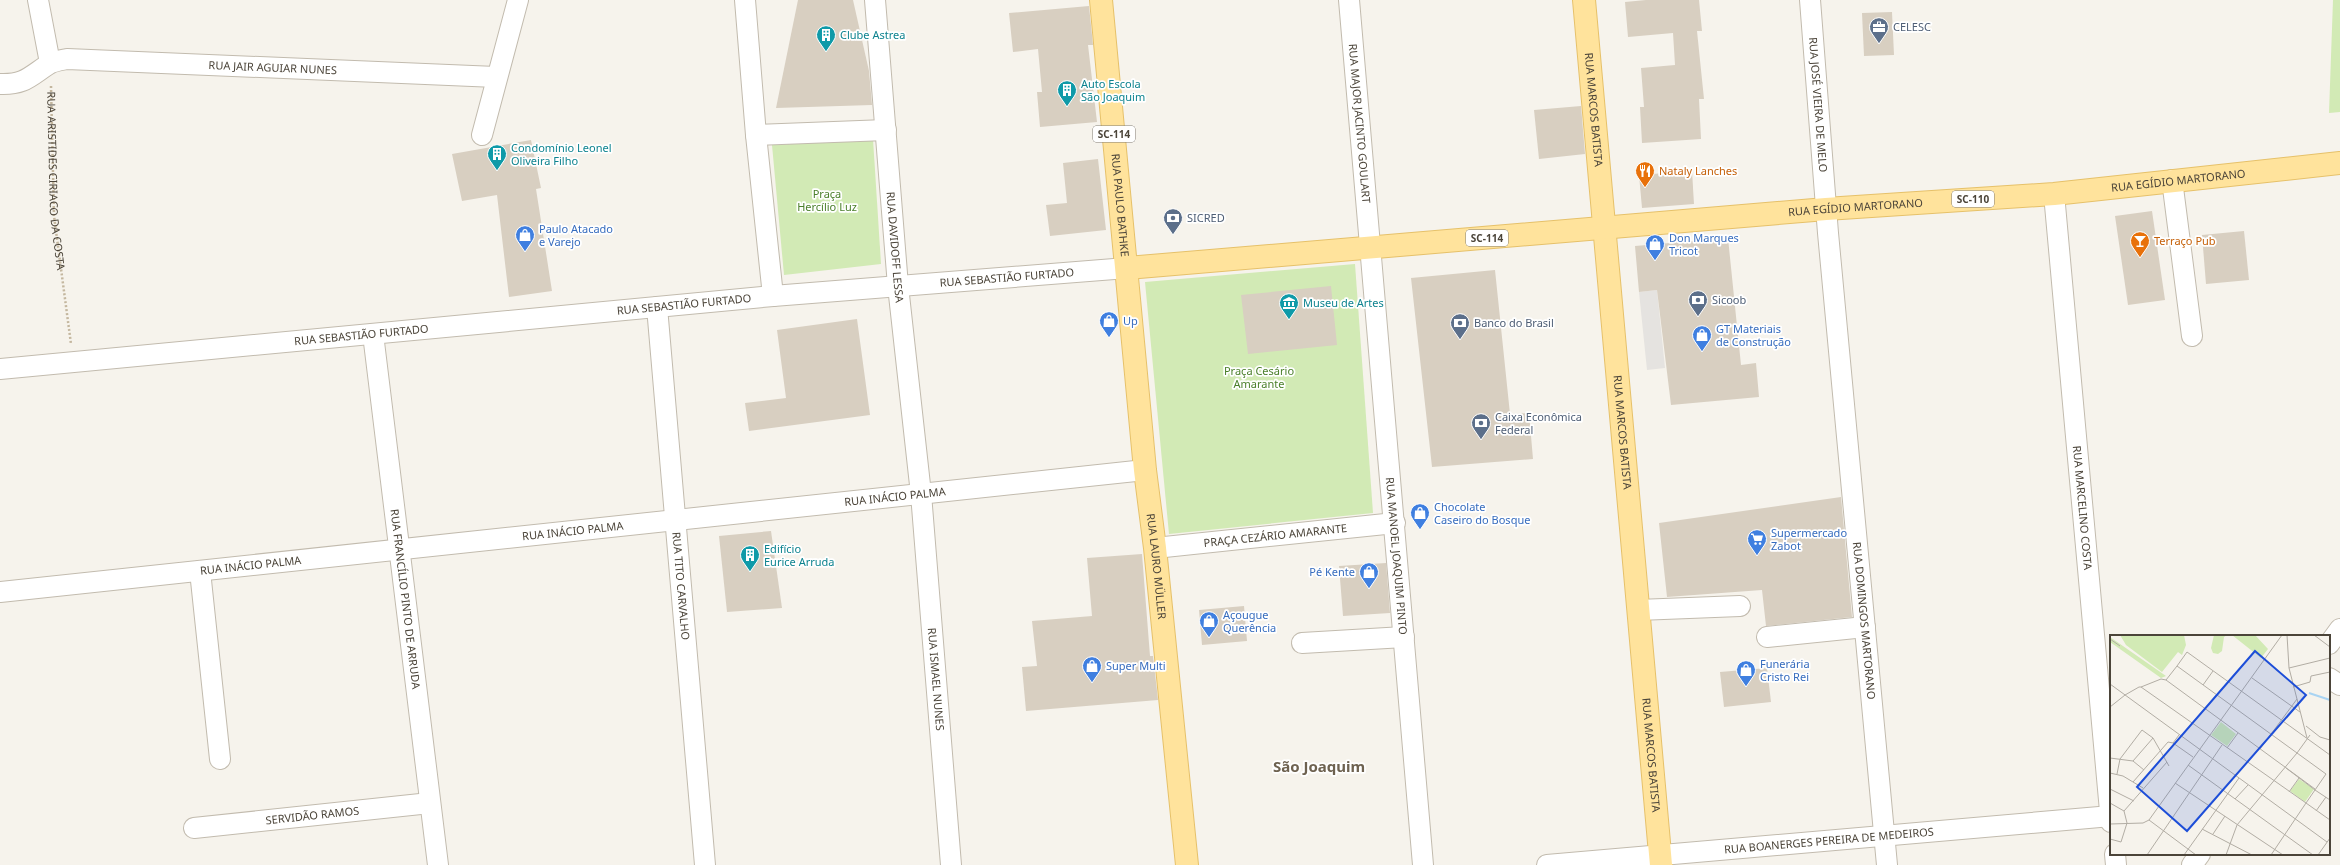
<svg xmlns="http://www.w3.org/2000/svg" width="2340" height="865" font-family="'Noto Sans',sans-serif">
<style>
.green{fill:#d2eab5}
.parking{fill:#e5e3e0}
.building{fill:#d8cfc1}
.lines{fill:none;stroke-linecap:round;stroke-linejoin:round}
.minor-casing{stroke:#c2bbae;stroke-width:22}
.major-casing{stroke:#e6c16a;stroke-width:24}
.path{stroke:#c4b79f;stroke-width:2.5;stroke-dasharray:2 2;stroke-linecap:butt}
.minor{stroke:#fff;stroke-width:20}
.major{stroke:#ffe39c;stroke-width:22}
.labels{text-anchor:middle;stroke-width:3.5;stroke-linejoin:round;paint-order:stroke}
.shield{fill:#fff;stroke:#817c74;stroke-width:1}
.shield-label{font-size:10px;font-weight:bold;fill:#4b4439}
.service-label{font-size:11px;fill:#4e5e75;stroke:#fff;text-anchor:start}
.culture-label{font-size:11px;fill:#0d838f;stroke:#fff;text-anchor:start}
.street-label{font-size:11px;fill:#4b4439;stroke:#fff}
.food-label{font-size:11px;fill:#c56008;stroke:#fff;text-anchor:start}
.park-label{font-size:11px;fill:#4a7f2a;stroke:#fff}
.shop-label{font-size:11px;fill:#366cbe;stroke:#fff;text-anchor:start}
.district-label{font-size:15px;font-weight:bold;fill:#6e6250;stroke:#fff}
.inset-river{fill:none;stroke:#a9d4f2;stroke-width:2}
.inset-road{fill:none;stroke:#b2ada4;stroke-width:1}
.view{fill:#1d4ed8;fill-opacity:0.15;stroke:#1d4ed8;stroke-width:2}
.inset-edge{fill:none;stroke:#4b4439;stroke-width:2}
</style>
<rect width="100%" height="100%" fill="#f6f3ec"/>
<g class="green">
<path d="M2333 0H2340V112L2329 113Z"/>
<path d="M873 139 881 264 784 275 772 145Z"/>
<path d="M1355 264 1373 513 1169 534 1145 282Z"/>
</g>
<path class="parking" d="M1657 290 1665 368 1647 370 1639 292Z"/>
<g class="building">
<path d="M798 0H853L869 71 872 105 776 108Z"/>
<path d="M1646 0H1699L1702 31H1697L1704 99H1699L1701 139 1642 143 1640 107H1644L1641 68 1675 65 1673 33 1628 37 1625 2Z"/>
<path d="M1089 6 1093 45H1088L1097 122 1040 127 1037 92H1042L1038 49 1013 52 1009 13Z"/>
<path d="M1892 12 1894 55 1864 56 1862 13Z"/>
<path d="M1581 106 1585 154 1539 159 1534 110Z"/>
<path d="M531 140 541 188 536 189 552 291 509 297 497 195 462 201 452 154Z"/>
<path d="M1098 159 1106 230 1050 236 1046 205 1067 203 1063 163Z"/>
<path d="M1692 171 1694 204 1642 208 1639 175Z"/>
<path d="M2152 211 2165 300 2128 305 2115 216Z"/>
<path d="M2244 231 2249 280 2206 284 2202 235Z"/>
<path d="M1728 238 1741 365 1756 363 1759 397 1671 405 1657 290 1639 292 1635 246Z"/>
<path d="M1495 270 1510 414 1529 413 1533 459 1432 467 1411 278Z"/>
<path d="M1331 286 1337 345 1248 354 1241 295Z"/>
<path d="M857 319 870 415 749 431 745 403 786 398 777 330Z"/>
<path d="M1841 497 1852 617 1766 626 1762 590 1667 597 1659 523Z"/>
<path d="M771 531 782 608 727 612 719 536Z"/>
<path d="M1142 554 1150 656H1153L1158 700 1026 711 1022 667 1037 666 1032 621 1092 616 1087 558Z"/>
<path d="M1386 563 1390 613 1343 616 1339 566Z"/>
<path d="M1244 606 1247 641 1202 645 1199 610Z"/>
<path d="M1767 668 1771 702 1724 707 1720 672Z"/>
</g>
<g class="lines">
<defs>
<g id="minor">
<path d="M38 0 50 63"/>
<path d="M745 0 756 135 773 296"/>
<path id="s2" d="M875 0 898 286 921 494 951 865"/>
<path id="s3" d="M1349 0 1423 865"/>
<path id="s4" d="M1810 0 1828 233 1887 865"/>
<path id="s5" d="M0 84C25 85 30 76 49 64 54 61 62 60 67 59L496 77"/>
<path d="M482 135 518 0"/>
<path d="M756 135 886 130"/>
<path d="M2172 180 2192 336"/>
<path id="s6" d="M2054 194 2111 822"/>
<path id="s7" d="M657 307 705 865"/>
<path id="s8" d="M373 334 438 865"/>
<path id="s9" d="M0 369 773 296 1127 268"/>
<path id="s10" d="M1155 548 1395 523"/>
<path d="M200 571 220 759"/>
<path id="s11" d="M0 592 1145 470"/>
<path d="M1638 610 1740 606"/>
<path d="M1767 637 1865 627"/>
<path d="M1302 643 1404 637"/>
<path d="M2329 644 2340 629"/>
<path d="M2329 678 2340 685"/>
<path id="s12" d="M194 828 430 803"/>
<path d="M2115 854 2116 865"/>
<path id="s13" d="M1547 865 2111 816"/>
<path d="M2192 865 2200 854"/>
</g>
<g id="major">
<path id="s14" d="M1101 0 1145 470 1155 548 1187 865"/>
<path id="s15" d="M1584 0 1661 865"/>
<path id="s16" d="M1127 268 1826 209 2054 194 2340 163"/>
</g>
</defs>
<use href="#minor" class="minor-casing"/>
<use href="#major" class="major-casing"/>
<path class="path" id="s1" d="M51 86 54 216 71 344"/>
<use href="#minor" class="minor"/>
<use href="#major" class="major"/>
</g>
<defs>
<symbol id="office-pin" viewBox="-11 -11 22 30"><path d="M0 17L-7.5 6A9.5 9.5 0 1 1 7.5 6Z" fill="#5c6f8a" stroke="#fff"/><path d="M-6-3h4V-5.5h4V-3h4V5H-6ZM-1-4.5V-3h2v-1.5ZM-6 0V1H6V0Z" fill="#fff"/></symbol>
<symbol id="building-pin" viewBox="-11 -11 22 30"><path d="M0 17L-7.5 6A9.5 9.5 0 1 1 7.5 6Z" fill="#0f9aa8" stroke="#fff"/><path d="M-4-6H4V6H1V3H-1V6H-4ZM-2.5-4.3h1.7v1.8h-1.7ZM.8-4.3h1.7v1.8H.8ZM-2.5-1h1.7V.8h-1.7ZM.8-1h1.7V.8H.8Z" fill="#fff"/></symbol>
<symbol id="restaurant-pin" viewBox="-11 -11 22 30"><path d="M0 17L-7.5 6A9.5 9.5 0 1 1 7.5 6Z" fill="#e8710a" stroke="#fff"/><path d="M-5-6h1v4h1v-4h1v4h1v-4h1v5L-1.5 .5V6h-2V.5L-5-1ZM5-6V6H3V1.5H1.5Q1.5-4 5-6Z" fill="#fff"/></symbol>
<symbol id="bank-pin" viewBox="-11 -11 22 30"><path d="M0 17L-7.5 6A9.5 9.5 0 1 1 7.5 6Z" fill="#5c6f8a" stroke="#fff"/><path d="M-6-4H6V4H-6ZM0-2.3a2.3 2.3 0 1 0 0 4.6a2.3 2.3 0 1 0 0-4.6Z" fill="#fff"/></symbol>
<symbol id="shop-pin" viewBox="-11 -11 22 30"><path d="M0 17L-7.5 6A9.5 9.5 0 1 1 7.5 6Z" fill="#3f7fe0" stroke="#fff"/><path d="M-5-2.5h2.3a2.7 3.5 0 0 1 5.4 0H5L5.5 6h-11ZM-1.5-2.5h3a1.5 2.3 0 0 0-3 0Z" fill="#fff"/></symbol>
<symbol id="bar-pin" viewBox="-11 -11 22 30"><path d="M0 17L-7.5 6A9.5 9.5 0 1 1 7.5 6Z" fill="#e8710a" stroke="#fff"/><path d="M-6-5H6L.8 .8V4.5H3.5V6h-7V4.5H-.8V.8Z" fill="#fff"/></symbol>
<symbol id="museum-pin" viewBox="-11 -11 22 30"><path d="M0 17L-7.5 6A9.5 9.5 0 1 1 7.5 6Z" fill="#0f9aa8" stroke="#fff"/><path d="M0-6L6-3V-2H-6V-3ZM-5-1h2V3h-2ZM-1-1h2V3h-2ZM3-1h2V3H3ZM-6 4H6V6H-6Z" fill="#fff"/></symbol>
<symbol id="supermarket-pin" viewBox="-11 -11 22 30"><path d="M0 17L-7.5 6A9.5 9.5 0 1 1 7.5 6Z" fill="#3f7fe0" stroke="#fff"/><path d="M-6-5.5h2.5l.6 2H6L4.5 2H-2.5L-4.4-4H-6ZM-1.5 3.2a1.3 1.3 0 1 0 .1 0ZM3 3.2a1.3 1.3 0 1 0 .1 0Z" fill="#fff"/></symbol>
</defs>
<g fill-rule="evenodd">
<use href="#office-pin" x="1868" y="16" width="22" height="30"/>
<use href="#building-pin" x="815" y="24" width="22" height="30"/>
<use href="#building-pin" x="1056" y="79" width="22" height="30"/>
<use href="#building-pin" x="486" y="143" width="22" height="30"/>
<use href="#restaurant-pin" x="1634" y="160" width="22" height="30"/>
<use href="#bank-pin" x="1162" y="207" width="22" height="30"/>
<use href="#shop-pin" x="514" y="224" width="22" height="30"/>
<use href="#bar-pin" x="2129" y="230" width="22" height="30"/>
<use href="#shop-pin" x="1644" y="233" width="22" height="30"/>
<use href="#bank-pin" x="1687" y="289" width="22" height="30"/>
<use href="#museum-pin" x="1278" y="292" width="22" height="30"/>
<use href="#shop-pin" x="1098" y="310" width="22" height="30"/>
<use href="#bank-pin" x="1449" y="312" width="22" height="30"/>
<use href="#shop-pin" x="1691" y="324" width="22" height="30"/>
<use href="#bank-pin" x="1470" y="412" width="22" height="30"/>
<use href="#shop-pin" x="1409" y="502" width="22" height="30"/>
<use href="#supermarket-pin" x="1746" y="528" width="22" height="30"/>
<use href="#building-pin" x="739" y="544" width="22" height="30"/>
<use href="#shop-pin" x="1358" y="561" width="22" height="30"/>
<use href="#shop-pin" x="1198" y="610" width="22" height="30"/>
<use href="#shop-pin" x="1081" y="655" width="22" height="30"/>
<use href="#shop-pin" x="1735" y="659" width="22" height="30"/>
</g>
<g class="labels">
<g class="shield">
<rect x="1093" y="126" width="42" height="16" rx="3"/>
<rect x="1952" y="191" width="42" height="16" rx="3"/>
<rect x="1466" y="230" width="42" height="16" rx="3"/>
</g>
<g class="shield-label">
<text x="1114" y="138">SC-114</text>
<text x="1973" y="203">SC-110</text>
<text x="1487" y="242">SC-114</text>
</g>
<g class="service-label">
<text x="1893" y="31">CELESC</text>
<text x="1187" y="222">SICRED</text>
<text x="1712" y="304">Sicoob</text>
<text x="1474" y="327">Banco do Brasil</text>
<text x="1495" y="421">Caixa Econômica<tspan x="1495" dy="13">Federal</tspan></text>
</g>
<g class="culture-label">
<text x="840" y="39">Clube Astrea</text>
<text x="1081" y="88">Auto Escola<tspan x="1081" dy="13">São Joaquim</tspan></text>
<text x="511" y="152">Condomínio Leonel<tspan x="511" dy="13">Oliveira Filho</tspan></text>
<text x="1303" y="307">Museu de Artes</text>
<text x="764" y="553">Edifício<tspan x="764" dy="13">Eurice Arruda</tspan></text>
</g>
<g class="street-label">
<text dy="4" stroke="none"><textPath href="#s5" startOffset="279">RUA JAIR AGUIAR NUNES</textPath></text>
<text dy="4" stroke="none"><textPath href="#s4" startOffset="105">RUA JOSÉ VIEIRA DE MELO</textPath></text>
<text dy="4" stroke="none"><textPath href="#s15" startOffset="110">RUA MARCOS BATISTA</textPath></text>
<text dy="4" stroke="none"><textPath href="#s3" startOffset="124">RUA MAJOR JACINTO GOULART</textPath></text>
<text dy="4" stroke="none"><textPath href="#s16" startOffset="1055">RUA EGÍDIO MARTORANO</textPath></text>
<text dy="4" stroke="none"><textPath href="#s1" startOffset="95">RUA ARISTIDES CIRIACO DA COSTA</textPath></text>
<text dy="4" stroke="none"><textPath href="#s14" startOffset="206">RUA PAULO BATHKE</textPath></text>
<text dy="4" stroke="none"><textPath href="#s16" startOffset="731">RUA EGÍDIO MARTORANO</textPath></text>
<text dy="4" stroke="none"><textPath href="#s2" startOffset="248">RUA DAVIDOFF LESSA</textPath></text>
<text dy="4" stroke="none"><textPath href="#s9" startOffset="1011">RUA SEBASTIÃO FURTADO</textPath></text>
<text dy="4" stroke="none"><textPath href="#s9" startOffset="687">RUA SEBASTIÃO FURTADO</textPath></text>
<text dy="4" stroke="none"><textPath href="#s9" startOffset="363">RUA SEBASTIÃO FURTADO</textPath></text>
<text dy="4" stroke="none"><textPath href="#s15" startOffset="434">RUA MARCOS BATISTA</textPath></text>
<text dy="4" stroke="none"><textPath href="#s11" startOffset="900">RUA INÁCIO PALMA</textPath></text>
<text dy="4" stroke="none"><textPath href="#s6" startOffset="315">RUA MARCELINO COSTA</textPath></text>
<text dy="4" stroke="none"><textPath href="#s11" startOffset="576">RUA INÁCIO PALMA</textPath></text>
<text dy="4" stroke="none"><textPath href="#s10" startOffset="121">PRAÇA CEZÁRIO AMARANTE</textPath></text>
<text dy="4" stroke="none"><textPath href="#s3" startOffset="558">RUA MANOEL JOAQUIM PINTO</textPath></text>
<text dy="4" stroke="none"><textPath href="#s11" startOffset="252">RUA INÁCIO PALMA</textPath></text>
<text dy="4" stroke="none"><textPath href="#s14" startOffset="569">RUA LAURO MÜLLER</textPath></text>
<text dy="4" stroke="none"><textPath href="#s7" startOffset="280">RUA TITO CARVALHO</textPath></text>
<text dy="4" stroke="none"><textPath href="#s8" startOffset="267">RUA FRANCÍLIO PINTO DE ARRUDA</textPath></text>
<text dy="4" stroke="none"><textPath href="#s4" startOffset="623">RUA DOMINGOS MARTORANO</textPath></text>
<text dy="4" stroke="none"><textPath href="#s2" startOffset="682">RUA ISMAEL NUNES</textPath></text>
<text dy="4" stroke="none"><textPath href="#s15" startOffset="758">RUA MARCOS BATISTA</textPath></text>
<text dy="4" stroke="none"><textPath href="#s12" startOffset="119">SERVIDÃO RAMOS</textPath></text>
<text dy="4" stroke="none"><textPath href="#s13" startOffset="283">RUA BOANERGES PEREIRA DE MEDEIROS</textPath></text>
</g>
<g class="food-label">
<text x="1659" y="175">Nataly Lanches</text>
<text x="2154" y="245">Terraço Pub</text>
</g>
<g class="park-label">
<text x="827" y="198">Praça<tspan x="827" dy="13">Hercílio Luz</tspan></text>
<text x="1259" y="375">Praça Cesário<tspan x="1259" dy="13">Amarante</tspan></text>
</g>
<g class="shop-label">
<text x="539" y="233">Paulo Atacado<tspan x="539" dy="13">e Varejo</tspan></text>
<text x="1669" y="242">Don Marques<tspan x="1669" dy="13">Tricot</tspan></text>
<text x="1123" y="325">Up</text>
<text x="1716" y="333">GT Materiais<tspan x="1716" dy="13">de Construção</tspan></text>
<text x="1434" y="511">Chocolate<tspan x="1434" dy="13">Caseiro do Bosque</tspan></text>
<text x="1771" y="537">Supermercado<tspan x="1771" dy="13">Zabot</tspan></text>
<text x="1355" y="576" text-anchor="end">Pé Kente</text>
<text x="1223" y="619">Açougue<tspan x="1223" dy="13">Querência</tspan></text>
<text x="1760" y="668">Funerária<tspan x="1760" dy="13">Cristo Rei</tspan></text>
<text x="1106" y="670">Super Multi</text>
</g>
<g class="district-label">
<text x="1319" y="772">São Joaquim</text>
</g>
</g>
<g transform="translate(2110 635)">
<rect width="220" height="220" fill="#f6f3ec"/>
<path d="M10 0H74L76 10 72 20 68 17 52 37 16 10ZM104 0H117L114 2 112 16 108 19 103 18 101 13ZM122 0H145L158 14 151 23ZM0 2 56 41 51 43 0 7ZM111 87 126 99 117 111 101 100ZM189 144 204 154 195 167 180 156Z" fill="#d2eab5"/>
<path class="inset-river" d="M199 58 220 65"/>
<path class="inset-road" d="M177 0 179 33 197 103M204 0 220 12M0 4 10 11M67 31 77 17 220 120M179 33 220 23M142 43 190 77M56 45 205 154M0 49 217 207M93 50 103 36M183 52 200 47 201 41 220 37M0 72 15 60 29 52H31L51 44 56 45 67 31 216 139 196 168 31 52M196 91 210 102 220 105M100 100 172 0M63 108 83 122M117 113 128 98M150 114 187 64M187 118 200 100M0 123 23 126 34 135M23 126 43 103M78 130 203 220M176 133 205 155M0 138 13 141 33 153M7 139 10 124 32 95 43 103 59 131M23 147 58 107 63 108 69 100M65 148 173 220M0 154 24 166M205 155 220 165M179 157 189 143M125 164 138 150M0 168 14 176M206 176 216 162M39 185 86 220M0 189 33 188 39 185 100 100M92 194 142 220M103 199 115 181M0 204 11 207 17 188 14 176 57 127M37 220 112 110M74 220 129 143M116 220 127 190 187 118M161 220 196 168 220 185M208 220 220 203"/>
<path class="view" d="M145 16 196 60 77 196 27 152Z"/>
<rect width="220" height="220" class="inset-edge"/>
</g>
</svg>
